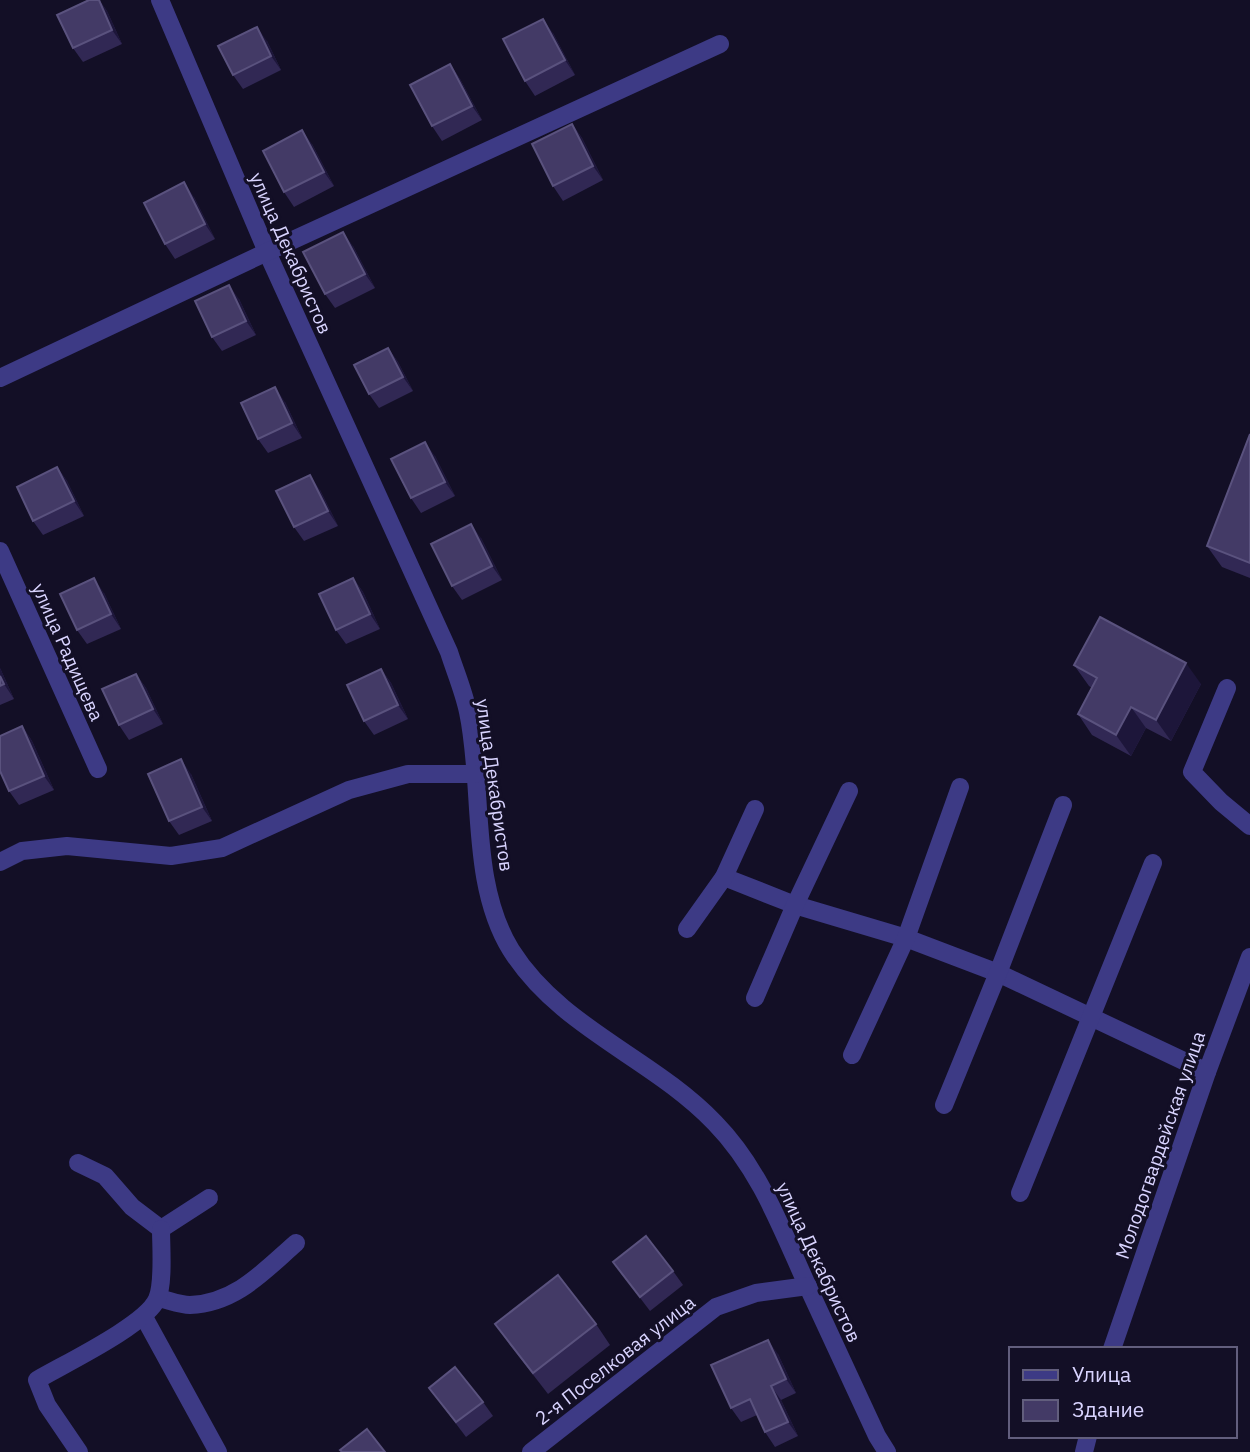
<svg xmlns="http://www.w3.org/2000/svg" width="1250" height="1452" font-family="'IBM Plex Sans',sans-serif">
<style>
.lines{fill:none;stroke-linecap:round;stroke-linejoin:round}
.minor{stroke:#3d3a85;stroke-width:18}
.wall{fill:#312854}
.shaded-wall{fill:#1d163a}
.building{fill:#433a66;stroke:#5a527e;stroke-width:2}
.labels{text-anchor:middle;stroke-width:6;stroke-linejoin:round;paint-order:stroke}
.street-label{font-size:19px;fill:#d9d4ff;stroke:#130f26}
</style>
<rect width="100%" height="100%" fill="#130f26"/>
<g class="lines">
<g class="minor">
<path d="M160 0 267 252 449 652C455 671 464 692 468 712 484 787 469 882 511 950 560 1028 653 1058 715 1123 760 1169 782 1230 808 1287 831 1337 854 1386 877 1436L887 1452"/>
<path d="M0 378 267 252 720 44"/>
<path d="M0 551 98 769"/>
<path d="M1227 688 1192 772 1221 802 1250 826"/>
<path d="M0 862 22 851 67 846 171 856 222 848 349 790 408 774H475"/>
<path d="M724 877 795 905 906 938 998 973 1207 1072"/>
<path d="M687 929 724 877 755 809"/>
<path d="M755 998 795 905 849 791"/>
<path d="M852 1055 906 938 960 787"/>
<path d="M944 1105 998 973 1063 805"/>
<path d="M78 1163 105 1176 132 1207 161 1229"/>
<path d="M1020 1193 1153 863"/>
<path d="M161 1229 209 1198"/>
<path d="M158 1298C168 1300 180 1305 190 1305 236 1303 264 1271 296 1243"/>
<path d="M144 1317 218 1452"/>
<path d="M1112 1349 1207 1072 1250 957"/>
<path d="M79 1452 47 1405 37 1380C64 1364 146 1325 157 1299 164 1284 161 1246 161 1229"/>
<path d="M531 1452 716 1307 756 1293 808 1286"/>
<path d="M1084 1452 1088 1436"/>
</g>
</g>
<g class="wall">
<path d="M89 0H99L107 11 122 44 83 62 73 48Z"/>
<path d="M553 33 575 75 535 96 525 81Z"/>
<path d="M267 41 281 70 243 89 233 75Z"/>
<path d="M450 64 460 79 482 120 442 141 432 126Z"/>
<path d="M572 124 582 138 603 180 563 201 553 186Z"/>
<path d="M312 144 334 186 294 207 284 192Z"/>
<path d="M194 197 215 239 175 259 165 244Z"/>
<path d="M353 246 375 288 335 308 325 294Z"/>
<path d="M239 299 256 335 222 351 212 337Z"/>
<path d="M388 348 398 362 413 391 379 408 369 394Z"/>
<path d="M285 402 302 438 268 453 258 439Z"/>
<path d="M1250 434V578L1222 567 1207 546Z"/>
<path d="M435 456 455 496 421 513 411 498Z"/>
<path d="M57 467 67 481 84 516 43 535 33 521Z"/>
<path d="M320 490 338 526 304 541 294 527Z"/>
<path d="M481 538 502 580 462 600 452 586Z"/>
<path d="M353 578 363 592 380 629 346 644 336 630Z"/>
<path d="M104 593 121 629 87 644 77 630Z"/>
<path d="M1074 665 1201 684 1171 741 1146 728 1131 756 1092 735 1078 714 1092 688 1089 686Z"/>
<path d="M0 668 14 699 0 705Z"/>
<path d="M381 669 391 683 408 719 374 735 364 721Z"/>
<path d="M136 674 146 688 163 724 129 740 119 725Z"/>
<path d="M22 726 32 741 54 790 19 805 9 791Z"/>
<path d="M191 774 212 821 179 835 169 821Z"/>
<path d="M613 1262 673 1271 683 1285 650 1311Z"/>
<path d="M495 1324H596L610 1345 548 1394 510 1345Z"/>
<path d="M778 1354 796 1393 781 1400 798 1436 775 1447 765 1432 757 1415 741 1422 731 1408Z"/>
<path d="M429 1388 483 1402 493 1416 466 1437Z"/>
</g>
<g class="shaded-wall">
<path d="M99 0 107 11 122 44 112 30Z"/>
<path d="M543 19 553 33 575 75 565 60Z"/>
<path d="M257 27 267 41 281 70 271 56Z"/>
<path d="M450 64 460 79 482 120 472 106Z"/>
<path d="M572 124 582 138 603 180 593 166Z"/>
<path d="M302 130 312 144 334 186 324 172Z"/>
<path d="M184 182 194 197 215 239 205 224Z"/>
<path d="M343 232 353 246 375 288 365 274Z"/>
<path d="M229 285 239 299 256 335 246 321Z"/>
<path d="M388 348 398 362 413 391 403 377Z"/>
<path d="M275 387 285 402 302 438 292 423Z"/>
<path d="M425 442 435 456 455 496 445 482Z"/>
<path d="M57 467 67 481 84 516 74 501Z"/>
<path d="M310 475 320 490 338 526 328 511Z"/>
<path d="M471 524 481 538 502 580 492 566Z"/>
<path d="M94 578 104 593 121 629 111 614Z"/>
<path d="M353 578 363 592 380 629 370 614Z"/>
<path d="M1186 663 1201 684 1171 741 1156 720Z"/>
<path d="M0 668 14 699 4 684 0 676Z"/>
<path d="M381 669 391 683 408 719 398 705Z"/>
<path d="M136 674 146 688 163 724 153 709Z"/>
<path d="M1131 707 1146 728 1131 756 1116 735Z"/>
<path d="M22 726 32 741 54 790 44 776Z"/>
<path d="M181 759 191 774 212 821 202 807Z"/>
<path d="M768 1340 778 1354 796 1393 786 1379Z"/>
<path d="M771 1386 781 1400 798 1436 788 1422Z"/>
</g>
<g class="building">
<path d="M89 0H99L112 30 73 48 57 15Z"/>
<path d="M543 19 565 60 525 81 503 39Z"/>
<path d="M257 27 271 56 233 75 218 46Z"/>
<path d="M450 64 472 106 432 126 410 85Z"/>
<path d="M572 124 593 166 553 186 532 144Z"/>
<path d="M302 130 324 172 284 192 263 151Z"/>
<path d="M184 182 205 224 165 244 144 203Z"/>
<path d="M343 232 365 274 325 294 303 252Z"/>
<path d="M229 285 246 321 212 337 195 301Z"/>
<path d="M388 348 403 377 369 394 354 365Z"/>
<path d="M275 387 292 423 258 439 241 403Z"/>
<path d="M1250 434V563L1207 546Z"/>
<path d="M425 442 445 482 411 498 391 459Z"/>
<path d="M57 467 74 501 33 521 17 487Z"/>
<path d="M310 475 328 511 294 527 276 491Z"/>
<path d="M471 524 492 566 452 586 431 544Z"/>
<path d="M94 578 111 614 77 630 60 594Z"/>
<path d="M353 578 370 614 336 630 319 594Z"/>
<path d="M1100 617 1186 663 1156 720 1131 707 1116 735 1078 714 1097 678 1074 665Z"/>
<path d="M381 669 398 705 364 721 347 685Z"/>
<path d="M136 674 153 709 119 725 102 689Z"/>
<path d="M0 676 4 684 0 686Z"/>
<path d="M22 726 44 776 9 791 0 771V736Z"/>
<path d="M181 759 202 807 169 821 148 774Z"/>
<path d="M646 1236 673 1271 640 1297 613 1262Z"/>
<path d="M558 1275 596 1324 533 1373 495 1324Z"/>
<path d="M768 1340 786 1379 771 1386 788 1422 765 1432 750 1399 731 1408 711 1365Z"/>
<path d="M455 1367 483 1402 456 1422 429 1388Z"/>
<path d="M367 1429 385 1452H342L340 1450Z"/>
</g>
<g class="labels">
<g class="street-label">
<text transform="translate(291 253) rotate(66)" y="7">улица Декабристов</text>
<text transform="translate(68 652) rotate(66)" y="7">улица Радищева</text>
<text transform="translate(495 785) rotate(82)" y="7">улица Декабристов</text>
<text transform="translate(1160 1145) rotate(-71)" y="7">Молодогвардейская улица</text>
<text transform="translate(819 1262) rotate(65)" y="7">улица Декабристов</text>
<text transform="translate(615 1360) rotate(-38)" y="7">2-я Поселковая улица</text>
</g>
</g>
<rect x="1009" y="1347" width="228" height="91" fill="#130f26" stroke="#625e7d" stroke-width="2"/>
<rect x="1023" y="1370" width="35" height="10" fill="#3d3a85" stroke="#625e7d" stroke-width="2"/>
<text x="1072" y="1382" font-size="21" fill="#d9d4ff">Улица</text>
<rect x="1023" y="1400" width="35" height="21" fill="#433a66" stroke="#625e7d" stroke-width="2"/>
<text x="1072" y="1417" font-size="21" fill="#d9d4ff">Здание</text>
</svg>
